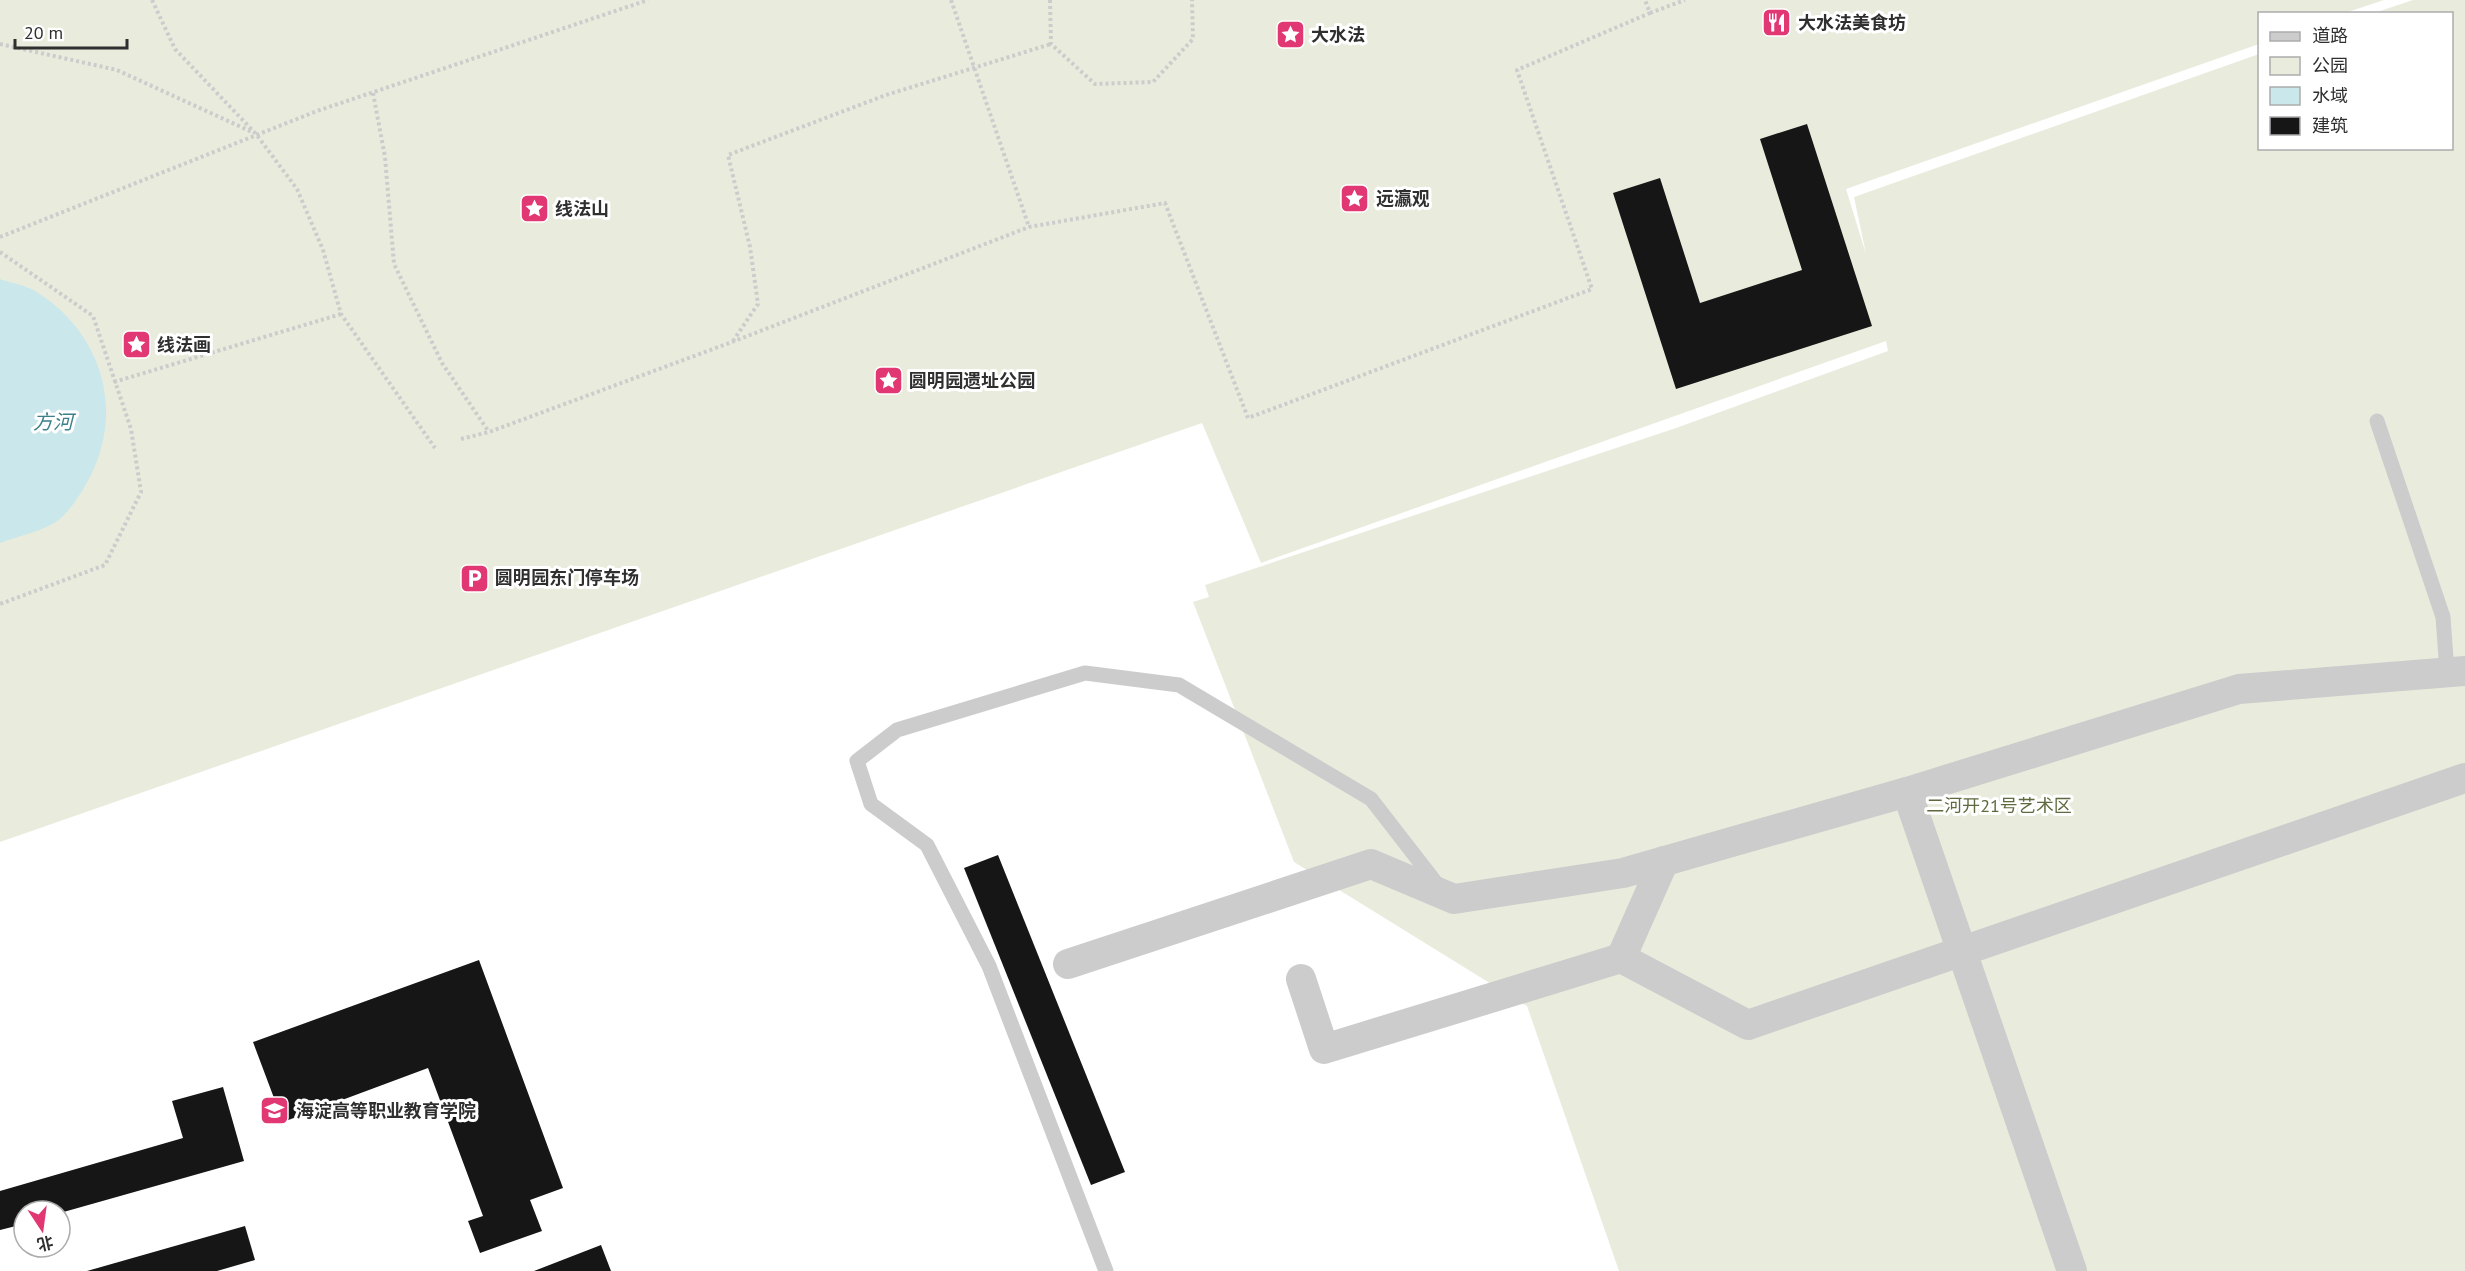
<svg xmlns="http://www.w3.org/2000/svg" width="2465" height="1271" font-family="'PT Sans','Noto Sans SC',sans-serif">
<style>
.green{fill:#e9ecdd}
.water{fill:#cae7eb}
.building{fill:#161616}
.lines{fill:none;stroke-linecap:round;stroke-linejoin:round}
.path{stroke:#ccc;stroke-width:4;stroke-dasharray:3 3;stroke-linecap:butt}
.lane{stroke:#ccc;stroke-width:15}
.street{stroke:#ccc;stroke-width:30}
.labels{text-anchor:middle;stroke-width:6;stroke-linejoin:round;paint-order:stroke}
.poi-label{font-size:18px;font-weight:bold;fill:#2f2f2f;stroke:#fff;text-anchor:start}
.park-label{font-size:18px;fill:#5e6a3d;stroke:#fff}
.water-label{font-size:20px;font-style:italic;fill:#3d808a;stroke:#fff}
</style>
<rect width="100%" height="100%" fill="#fff"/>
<path class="green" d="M0 0H2384L2345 13 2260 14 2259 44 1846 189 1866 254 1854 197 2259 54 2260 148H2452V14L2374 13 2413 0H2465V1271H1619L1527 1006 1294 862 1193 602 1209 597 1205 585 1676 428 1888 351 1886 341 1261 563 1202 423 0 842Z"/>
<path class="water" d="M0 279C11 283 25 285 35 291 96 328 123 399 95 466 88 483 71 512 56 522 42 531 16 537 0 543Z"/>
<g class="building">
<path d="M1807 124 1872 326 1676 389 1613 193 1660 178 1700 303 1802 270 1760 139Z"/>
<path d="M998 855 1125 1172 1091 1185 964 868Z"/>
<path d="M479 960 563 1188 530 1200 542 1231 480 1253 468 1221 483 1216 428 1068 283 1122 253 1042Z"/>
<path d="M223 1087 244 1161 60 1213V1211H24V1224L0 1230V1191L183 1138 172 1101Z"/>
<path d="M245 1226 255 1260 217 1271H87Z"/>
<path d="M601 1245 611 1271H534Z"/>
</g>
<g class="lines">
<g class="path">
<path d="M152 0 175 49 256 134 297 189 323 250 341 314 435 448"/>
<path d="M951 0 1029 227"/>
<path d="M1050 0 1051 44 1095 84 1153 82 1193 39 1192 0"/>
<path d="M1650 13 1685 0"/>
<path d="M0 44 117 70 252 132"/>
<path d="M373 93 385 157 394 264 442 363 489 432"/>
<path d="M0 237 317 111 648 0"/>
<path d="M0 252 93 316 131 429 141 492 105 565 0 604"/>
<path d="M733 341 758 304 750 247 728 155 886 95 1051 44"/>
<path d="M114 382 341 314"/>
<path d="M461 439 489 432 732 342 1029 227 1165 203 1248 418 1592 289 1517 70 1650 13 1645 0"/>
</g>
<g class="lane">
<path d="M2377 421 2443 617 2447 672"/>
<path d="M1106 1271 989 966 927 845 871 804 857 761 897 730 1085 673 1179 685 1371 799 1440 888"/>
</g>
<g class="street">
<path d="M1907 792 2072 1271"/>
<path d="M1621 958 1748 1025 2465 778"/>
<path d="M1068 964 1371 864 1454 899 1623 873 1907 792 2239 689 2465 671"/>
<path d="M1301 979 1324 1049 1621 958 1664 861"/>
</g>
</g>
<defs>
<symbol id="restaurant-square" viewBox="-11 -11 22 22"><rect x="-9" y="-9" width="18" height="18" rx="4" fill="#e13772" stroke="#fff"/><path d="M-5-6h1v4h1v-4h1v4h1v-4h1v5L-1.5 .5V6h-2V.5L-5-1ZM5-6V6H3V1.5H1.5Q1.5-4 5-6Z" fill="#fff"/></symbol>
<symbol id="sight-square" viewBox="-11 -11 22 22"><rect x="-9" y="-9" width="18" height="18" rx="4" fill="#e13772" stroke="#fff"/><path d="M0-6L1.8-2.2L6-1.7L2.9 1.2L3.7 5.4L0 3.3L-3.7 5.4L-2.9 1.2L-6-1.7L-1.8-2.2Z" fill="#fff"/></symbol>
<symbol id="parking-square" viewBox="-11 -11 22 22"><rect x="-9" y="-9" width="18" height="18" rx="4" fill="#e13772" stroke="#fff"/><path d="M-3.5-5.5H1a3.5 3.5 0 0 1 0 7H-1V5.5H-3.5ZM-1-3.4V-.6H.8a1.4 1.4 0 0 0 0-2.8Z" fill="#fff"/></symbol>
<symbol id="university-square" viewBox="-11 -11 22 22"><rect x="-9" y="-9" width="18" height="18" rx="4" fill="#e13772" stroke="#fff"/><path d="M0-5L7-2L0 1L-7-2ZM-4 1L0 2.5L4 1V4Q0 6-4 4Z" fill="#fff"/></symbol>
</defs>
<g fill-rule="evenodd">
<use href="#restaurant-square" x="1760" y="6" width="33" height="33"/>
<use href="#sight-square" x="1274" y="18" width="33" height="33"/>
<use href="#sight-square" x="1338" y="182" width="33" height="33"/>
<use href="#sight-square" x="518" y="192" width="33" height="33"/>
<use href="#sight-square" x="120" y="328" width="33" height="33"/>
<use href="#sight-square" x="872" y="364" width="33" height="33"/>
<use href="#parking-square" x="458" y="562" width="33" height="33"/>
<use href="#university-square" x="258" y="1094" width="33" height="33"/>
</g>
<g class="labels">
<g class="poi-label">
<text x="1798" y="29">大水法美食坊</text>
<text x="1311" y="41">大水法</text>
<text x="1376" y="205">远瀛观</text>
<text x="555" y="215">线法山</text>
<text x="157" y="351">线法画</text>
<text x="909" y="387">圆明园遗址公园</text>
<text x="495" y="584">圆明园东门停车场</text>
<text x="296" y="1117">海淀高等职业教育学院</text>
</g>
<g class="park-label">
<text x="1999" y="812">二河开21号艺术区</text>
</g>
<g class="water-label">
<text x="53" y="429">方河</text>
</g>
</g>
<rect x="2258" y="12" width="195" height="138" fill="#ffffff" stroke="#acacac" stroke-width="1.5"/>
<rect x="2270" y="32" width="30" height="9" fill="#cccccc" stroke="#acacac" stroke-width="1.5"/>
<text x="2312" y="42" font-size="18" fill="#2f2f2f">道路</text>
<rect x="2270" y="57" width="30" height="18" fill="#e9ecdd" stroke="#acacac" stroke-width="1.5"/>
<text x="2312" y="72" font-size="18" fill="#2f2f2f">公园</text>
<rect x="2270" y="87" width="30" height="18" fill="#cae7eb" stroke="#acacac" stroke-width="1.5"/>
<text x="2312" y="102" font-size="18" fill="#2f2f2f">水域</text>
<rect x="2270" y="117" width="30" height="18" fill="#161616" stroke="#acacac" stroke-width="1.5"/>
<text x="2312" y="132" font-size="18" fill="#2f2f2f">建筑</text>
<g transform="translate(42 1229) rotate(167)"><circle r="28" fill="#ffffff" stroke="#acacac" stroke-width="1.5"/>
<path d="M0-4.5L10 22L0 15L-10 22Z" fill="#e13772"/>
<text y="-9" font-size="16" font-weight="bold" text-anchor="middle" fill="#2f2f2f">北</text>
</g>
<path d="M15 39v9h112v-9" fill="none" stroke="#2f2f2f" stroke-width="3"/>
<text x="24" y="39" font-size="18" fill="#2f2f2f" stroke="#ffffff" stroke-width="4.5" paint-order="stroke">20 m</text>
</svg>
